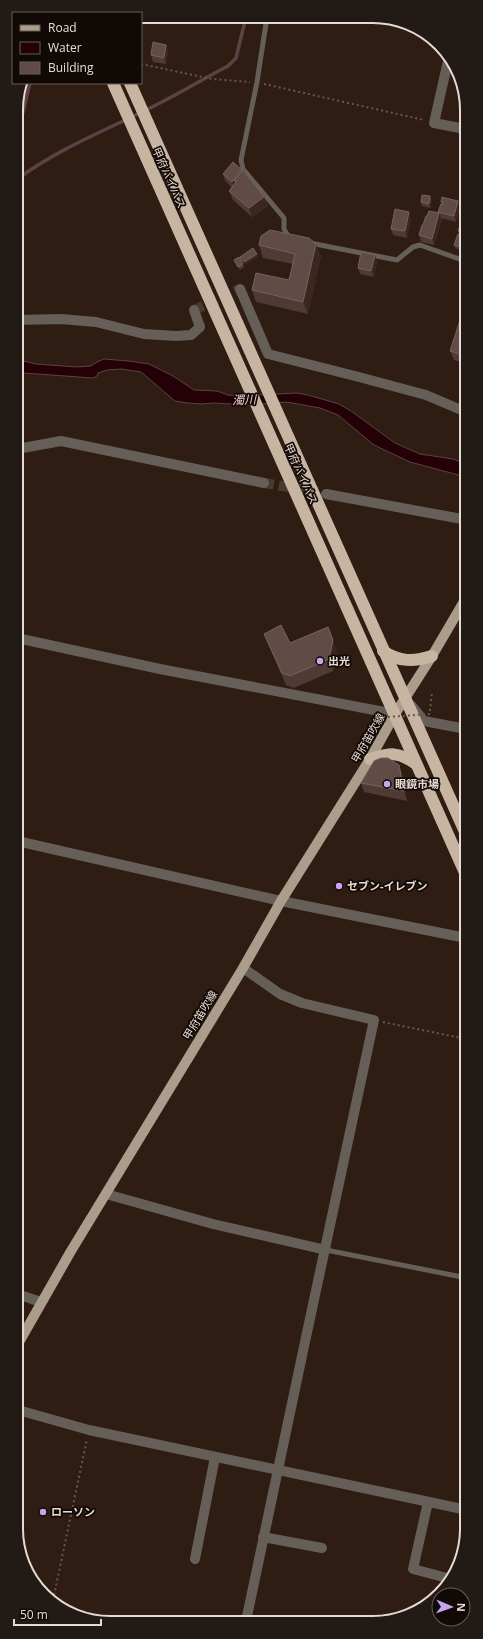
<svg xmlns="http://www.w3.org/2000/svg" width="483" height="1639" font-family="'Open Sans','Noto Sans JP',sans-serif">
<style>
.water{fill:#240007;stroke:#5e4144}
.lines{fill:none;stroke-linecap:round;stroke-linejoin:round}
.stream{stroke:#5e4144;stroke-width:3.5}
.street-tunnel{stroke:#4b382f;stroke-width:10;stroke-dasharray:10 5;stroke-linecap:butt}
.path{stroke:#68574e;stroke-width:2;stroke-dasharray:2 3;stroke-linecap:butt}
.lane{stroke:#665f57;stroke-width:5}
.street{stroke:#665f57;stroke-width:10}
.primary{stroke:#ab9c8c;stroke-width:10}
.highway{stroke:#c7b5a1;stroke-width:12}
.path-bridge{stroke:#68574e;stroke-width:2;stroke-dasharray:2 3;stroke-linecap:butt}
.wall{fill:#4f3a36}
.shaded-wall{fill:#3c2720}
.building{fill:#604b47;stroke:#75625d}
.poi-dot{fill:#c9a5ee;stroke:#110905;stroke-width:1.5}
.labels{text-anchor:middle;stroke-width:3.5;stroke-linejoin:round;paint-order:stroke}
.street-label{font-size:11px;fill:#e7dad3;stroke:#110905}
.poi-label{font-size:11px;font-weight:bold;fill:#e7dad3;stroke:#110905;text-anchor:start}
.water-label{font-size:12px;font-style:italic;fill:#f6cbd1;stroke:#110905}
.rim{fill:none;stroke:#e7dad3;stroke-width:2}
</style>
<rect width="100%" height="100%" fill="#2f1c12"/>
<path class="water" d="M16 359 36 364 77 367 91 366 97 362 104 359 129 361 149 364 173 376 194 390 217 391 228 395 240 396 297 393 308 395 339 404 351 411 395 443 420 454 453 459 466 464V477L410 462 374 445 338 415 320 408 287 402 247 405 214 403 201 404 188 403 175 401 141 372 121 369 107 370 98 373 97 376 93 378 24 373 16 374Z"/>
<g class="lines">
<g class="stream">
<path d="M16 142 30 83"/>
<path d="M16 180C61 147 107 130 156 105 180 93 203 79 228 66L236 58 246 17"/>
</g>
<g class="street-tunnel">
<path d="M194 310 240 289"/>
<path d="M264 483 318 492"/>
</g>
<g class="path">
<path d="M141 64 212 79 250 82"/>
<path d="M264 84 424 120"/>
<path d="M430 711 432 692"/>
<path d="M383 1022 466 1039"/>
<path d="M53 1600 87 1439"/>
</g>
<g class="lane">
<path d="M267 17 257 82 241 160 243 169 284 218V229L288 236 291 238"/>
<path d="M310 243 397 260 413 247 420 245 465 261"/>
<path d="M326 1250 467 1278"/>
</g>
<g class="street">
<path d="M448 61 434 123 465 129"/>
<path d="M240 289 268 354 359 377 426 395 466 412"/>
<path d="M16 320 61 319 96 322 144 334 176 336 191 335 200 327 194 310"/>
<path d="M17 449 61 441 264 483"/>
<path d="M326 494 462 519 466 521"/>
<path d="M17 638 160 669 395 714"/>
<path d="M412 706 424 721 466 729"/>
<path d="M17 841 281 901 466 938"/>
<path d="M243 968 280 994 302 1003 374 1020C332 1221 287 1420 246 1621"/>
<path d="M106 1194 213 1224 326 1250"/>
<path d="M17 1294 41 1302"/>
<path d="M18 1410 89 1430 467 1510"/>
<path d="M428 1502 413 1569 451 1579"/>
<path d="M263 1537 322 1548"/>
<path d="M195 1559 215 1457"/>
</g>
<path class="primary" d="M18 1344 71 1251 243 968 281 901 370 759 395 714 432 656 466 598"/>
<g class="highway">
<path d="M113 83 466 875"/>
<path d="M130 83 466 834"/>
<path d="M383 651C399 662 414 662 432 656"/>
<path d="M370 759C390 753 398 751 416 764"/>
</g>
<path class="path-bridge" d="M373 718 430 714"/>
</g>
<g class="wall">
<path d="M166 45 168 51 166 64 153 62 151 55Z"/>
<path d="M243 171 264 197 268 206 252 217 233 200 229 191 232 187 225 181 223 174Z"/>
<path d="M430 196 432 200 430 208 422 206 421 202Z"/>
<path d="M458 201 460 207 456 222 441 218 442 220 434 245 421 242 419 235 427 216 439 213 438 212 442 205 441 202Z"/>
<path d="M411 218 407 238 393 235 391 229Z"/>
<path d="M465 222V236L460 234 458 231Z"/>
<path d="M465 237V251L455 248 454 245Z"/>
<path d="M259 245 321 256 308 314 256 302 252 290 289 280 293 264 263 258Z"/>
<path d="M234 260 243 264 244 267 240 270Z"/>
<path d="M377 262 374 277 360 274 358 268Z"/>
<path d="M465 302 466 364 454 360 450 351 463 314 462 312Z"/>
<path d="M466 371V388L463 382Z"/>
<path d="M264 634 290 643 337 652 333 671 294 688 286 685 269 646Z"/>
<path d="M403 775 407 801 364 792 361 783Z"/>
</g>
<g class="shaded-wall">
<path d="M166 45 168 51 166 64 164 58Z"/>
<path d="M234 180 236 186 234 189 232 182Z"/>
<path d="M430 196 432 200 430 208 429 204Z"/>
<path d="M264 197 268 206 252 217 249 208Z"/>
<path d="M458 201 460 207 456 222 454 216Z"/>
<path d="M409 212 411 218 407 238 405 231Z"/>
<path d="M439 213 442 220 434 245 432 239Z"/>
<path d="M316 244 321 256 308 314 303 302Z"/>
<path d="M257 254 258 257 245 265 244 262Z"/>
<path d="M375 255 377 262 374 277 371 271Z"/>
<path d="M333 640 337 652 333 671 329 659Z"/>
<path d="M399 765 403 775 407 801 404 791Z"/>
</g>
<g class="building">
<path d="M153 42 166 45 164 58 151 55Z"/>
<path d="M233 162 242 170 232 182 223 174Z"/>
<path d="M243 170 264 197 249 208 229 191 236 182 234 180Z"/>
<path d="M422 195 430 196 429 204 421 202Z"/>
<path d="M442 197 458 201 454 216 438 212 441 204 442 205 443 203 441 202Z"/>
<path d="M395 209 409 212 405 231 391 229Z"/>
<path d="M429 211 439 213 432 239 419 235 422 225H423L426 216H427Z"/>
<path d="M462 221 465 222V233L458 231Z"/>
<path d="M270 230 309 238 316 244 303 302 252 290 256 273 289 280 295 254 259 245 261 236Z"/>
<path d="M458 234 465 237V248L454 245Z"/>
<path d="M253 248 257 254 244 262 240 257Z"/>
<path d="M361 252 375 255 371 271 358 268Z"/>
<path d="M239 257 243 264 238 267 234 260Z"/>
<path d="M465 302V313L462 312Z"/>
<path d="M462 314 465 315 466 356 450 351Z"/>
<path d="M466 371V382H463Z"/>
<path d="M281 625 290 643 328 627 333 640 329 659 290 676 282 673 264 634Z"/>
<path d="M381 758H388L399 765 404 791 361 783 374 761Z"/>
</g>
<g class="poi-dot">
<circle cx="320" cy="661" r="4"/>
<circle cx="387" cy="784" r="4"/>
<circle cx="339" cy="886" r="4"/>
<circle cx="43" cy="1512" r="4"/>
</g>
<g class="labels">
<g class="street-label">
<text transform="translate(169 178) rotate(66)" y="4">甲府バイパス</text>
<text transform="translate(301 474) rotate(66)" y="4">甲府バイパス</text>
<text transform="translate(368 738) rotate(-60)" y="4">甲府笛吹線</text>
<text transform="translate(200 1015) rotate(-59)" y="4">甲府笛吹線</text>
</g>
<g class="poi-label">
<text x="328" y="665">出光</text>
<text x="395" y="788">眼鏡市場</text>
<text x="347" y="890">セブン-イレブン</text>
<text x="51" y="1516">ローソン</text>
</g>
<g class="water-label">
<text transform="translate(244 400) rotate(-2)" y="4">濁川</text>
</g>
</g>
<path d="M0 0H483V1639H0ZM110 23H373A87 87 0 0 1 460 110V1529A87 87 0 0 1 373 1616H110A87 87 0 0 1 23 1529V110A87 87 0 0 1 110 23Z" fill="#221a15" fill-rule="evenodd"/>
<path class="rim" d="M110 23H373A87 87 0 0 1 460 110V1529A87 87 0 0 1 373 1616H110A87 87 0 0 1 23 1529V110A87 87 0 0 1 110 23Z"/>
<rect x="12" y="12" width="130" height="72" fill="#110905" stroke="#675d57"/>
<rect x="20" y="25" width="20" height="6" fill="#ab9c8c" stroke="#675d57"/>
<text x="48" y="32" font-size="12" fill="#e7dad3">Road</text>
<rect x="20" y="42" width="20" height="12" fill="#240007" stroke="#675d57"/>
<text x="48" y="52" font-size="12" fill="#e7dad3">Water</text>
<rect x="20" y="62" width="20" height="12" fill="#604b47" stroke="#675d57"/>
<text x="48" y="72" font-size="12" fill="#e7dad3">Building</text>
<g transform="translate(451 1607) rotate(92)"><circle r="19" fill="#110905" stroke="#675d57"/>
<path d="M0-3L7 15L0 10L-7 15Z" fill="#c9a5ee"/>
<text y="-6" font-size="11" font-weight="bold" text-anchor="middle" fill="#e7dad3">N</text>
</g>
<path d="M14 1619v6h87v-6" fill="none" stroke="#e7dad3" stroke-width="2"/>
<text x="20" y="1619" font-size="12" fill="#e7dad3" stroke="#110905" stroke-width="3" paint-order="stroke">50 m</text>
</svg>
